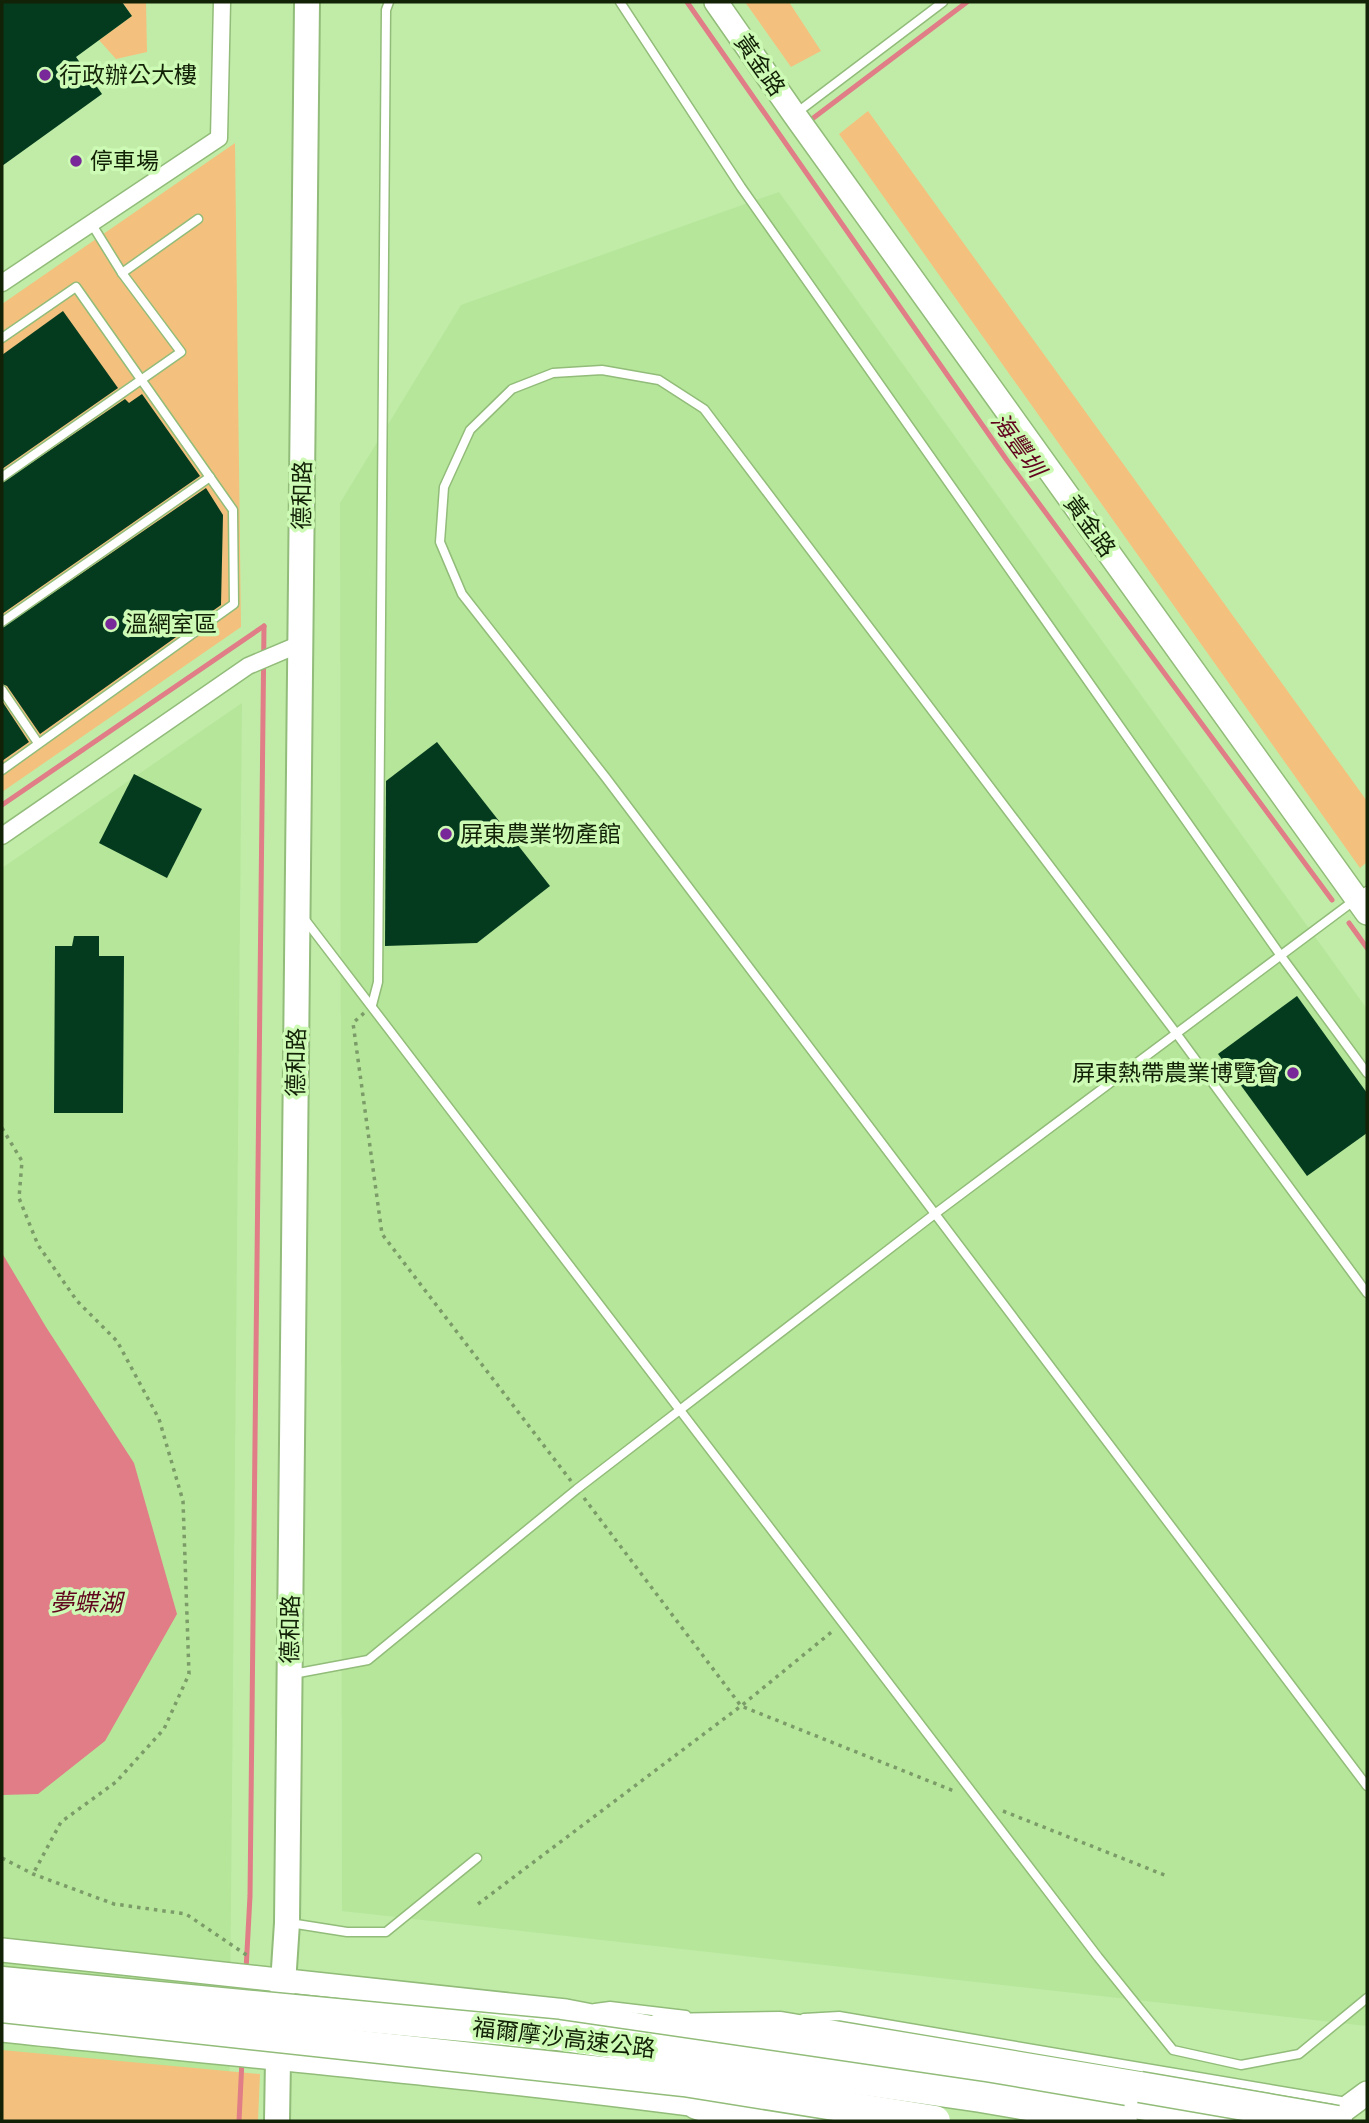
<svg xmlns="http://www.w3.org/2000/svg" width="1369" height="2123" font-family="Helvetica,'Noto Sans TC',sans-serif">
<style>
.built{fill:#b6e69a}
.green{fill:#f3c17d}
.water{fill:#e07d86}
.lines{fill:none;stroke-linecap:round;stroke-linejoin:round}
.stream{stroke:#e07d86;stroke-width:5}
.building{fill:#043b1f}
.lane-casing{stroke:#92bc79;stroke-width:11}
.street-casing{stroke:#92bc79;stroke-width:19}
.secondary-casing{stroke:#92bc79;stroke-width:26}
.primary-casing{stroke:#92bc79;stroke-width:28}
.highway-casing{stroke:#92bc79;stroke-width:33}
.path{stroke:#7b9c68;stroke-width:3.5;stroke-dasharray:3.5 5;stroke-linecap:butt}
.lane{stroke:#fff;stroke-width:8}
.street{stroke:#fff;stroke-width:16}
.secondary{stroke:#fff;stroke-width:23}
.primary{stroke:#fff;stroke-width:24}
.highway{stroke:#fff;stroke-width:30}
.highway-bridge-casing{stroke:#92bc79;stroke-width:33;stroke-linecap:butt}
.highway-bridge{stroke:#fff;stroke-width:30}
.poi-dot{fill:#792899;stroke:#cdfab4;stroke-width:2.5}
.labels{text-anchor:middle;stroke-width:7;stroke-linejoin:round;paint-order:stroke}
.street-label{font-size:23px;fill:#122207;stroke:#cdfab4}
.poi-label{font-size:23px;fill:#122207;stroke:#cdfab4;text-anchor:start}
.water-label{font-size:24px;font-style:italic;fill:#61041d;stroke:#cdfab4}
</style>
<rect width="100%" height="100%" fill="#c0eca8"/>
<g class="built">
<path d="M779 192 1367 1009V2026L342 1911 340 503 461 305Z"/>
<path d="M242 703 229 2121H2V868Z"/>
</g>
<g class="green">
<path d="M122 2H146L147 52 116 59 99 40 132 16Z"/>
<path d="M745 2H789L821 51 791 67Z"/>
<path d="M868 111 1367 801V862L1360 868 839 134Z"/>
<path d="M235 143 241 627 2 792V304Z"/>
<path d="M2 2050 260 2074 258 2121 2 2120Z"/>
</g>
<path class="water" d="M2 1253 46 1327 134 1463 177 1614 105 1741 38 1794 2 1795Z"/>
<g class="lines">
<g class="stream">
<path d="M687 2 1006 459 1332 900"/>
<path d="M808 122 967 2"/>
<path d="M2 805 264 626"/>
<path d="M1349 923 1367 948"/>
<path d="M246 1970 250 1896 264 626"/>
<path d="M239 2121 242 2060"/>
</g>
</g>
<g class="building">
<path d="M2 2H122L132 16 76 57 102 94 2 166Z"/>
<path d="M63 311 118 388 2 469V355Z"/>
<path d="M142 394 200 476 2 614V483L125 399 129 403Z"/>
<path d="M206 488 223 515 221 605 40 734 7 686 2 684V628Z"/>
<path d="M2 701 29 742 2 761Z"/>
<path d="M437 742 550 886 477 943 385 946 386 781Z"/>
<path d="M134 774 202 809 167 878 99 843Z"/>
<path d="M74 936H99V956H124L123 1113H54L55 946H72Z"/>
<path d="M1297 996 1367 1093V1133L1307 1176 1218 1054Z"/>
</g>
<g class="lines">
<defs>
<g id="lane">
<path d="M620 2 741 187 1281 956 1367 1073"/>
<path d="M795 114 943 2"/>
<path d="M122 273 198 219"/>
<path d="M2 338 76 287 233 510 234 604 2 770"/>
<path d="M2 477 181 352 122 273 91 223"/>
<path d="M2 622 210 477"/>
<path d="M2 690 38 743"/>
<path d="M303 917 1098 1957 1173 2050 1241 2065 1299 2054 1367 1998"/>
<path d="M372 1005 378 982 386 10 389 2"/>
<path d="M1367 1293 1176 1033 704 409 659 380 602 370 553 373 512 389 470 430 444 487 440 542 462 594 606 778 1367 1786"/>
<path d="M293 1674 368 1660 577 1489 936 1213 1367 891"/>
<path d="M290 1923 347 1932H386L477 1858"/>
<path d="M595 2008 610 2006 686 2015"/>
<path d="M804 2018 839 2016 1347 2102"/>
</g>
<g id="street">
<path d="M2 283 219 138 222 2"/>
<path d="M2 836 248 666 300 644"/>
</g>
<g id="secondary">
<path d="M716 2 794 114 1367 913"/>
<path d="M2 1950 566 2011 674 2032"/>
<path d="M2 2030C273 2059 544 2082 814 2121"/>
<path d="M712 2038 1223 2121"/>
<path d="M1329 2121 1367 2093"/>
</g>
<path id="primary" d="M277 2121 278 2059 287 1923 307 2"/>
<g id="highway">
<path d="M659 2029 780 2027 1140 2087"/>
<path d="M697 2104 753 2121"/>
</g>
</defs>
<use href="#lane" class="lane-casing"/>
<use href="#street" class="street-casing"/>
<use href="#secondary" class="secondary-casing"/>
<use href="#primary" class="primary-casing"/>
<use href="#highway" class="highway-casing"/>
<g class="path">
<path d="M364 1013 353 1023 382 1234 571 1481"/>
<path d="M2 1128 22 1161 19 1198 38 1245 77 1301 117 1341 159 1419 183 1501 189 1674 164 1729 116 1782 61 1822 33 1874"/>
<path d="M584 1498 741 1706 954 1791"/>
<path d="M1003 1811 1167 1876"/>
<path d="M2 1858 33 1874 114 1904 186 1914 248 1956"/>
<path d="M478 1904 741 1706 834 1630"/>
</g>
<use href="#lane" class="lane"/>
<use href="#street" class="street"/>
<use href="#secondary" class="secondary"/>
<use href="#primary" class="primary"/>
<use href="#highway" class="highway"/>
<defs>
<g id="highway-bridge">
<path d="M2 1982 557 2035 981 2097 1122 2121"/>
<path d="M2 2007 684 2081 935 2121"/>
<path d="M1140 2087 1337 2121"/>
</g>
</defs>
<use href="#highway-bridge" class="highway-bridge-casing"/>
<use href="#highway-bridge" class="highway-bridge"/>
</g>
<g class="poi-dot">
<circle cx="45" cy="75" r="7"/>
<circle cx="76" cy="161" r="7"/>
<circle cx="111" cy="624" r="7"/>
<circle cx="446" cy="834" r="7"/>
<circle cx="1293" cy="1073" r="7"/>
</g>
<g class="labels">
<g class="street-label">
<text transform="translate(760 65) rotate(55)" y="8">黃金路</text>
<text transform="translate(302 495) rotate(-89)" y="8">德和路</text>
<text transform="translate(1090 526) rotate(54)" y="8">黃金路</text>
<text transform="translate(296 1062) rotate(-89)" y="8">德和路</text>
<text transform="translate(290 1629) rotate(-89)" y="8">德和路</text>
<text transform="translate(564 2038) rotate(7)" y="8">福爾摩沙高速公路</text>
</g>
<g class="poi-label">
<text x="59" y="83">行政辦公大樓</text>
<text x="90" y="169">停車場</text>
<text x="125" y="632">溫網室區</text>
<text x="460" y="842">屏東農業物產館</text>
<text x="1279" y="1081" text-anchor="end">屏東熱帶農業博覽會</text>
</g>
<g class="water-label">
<text transform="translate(1018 445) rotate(54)" y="8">海豐圳</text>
<text x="86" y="1611">夢蝶湖</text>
</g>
</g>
<rect width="1369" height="2123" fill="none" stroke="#122207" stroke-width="7"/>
</svg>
